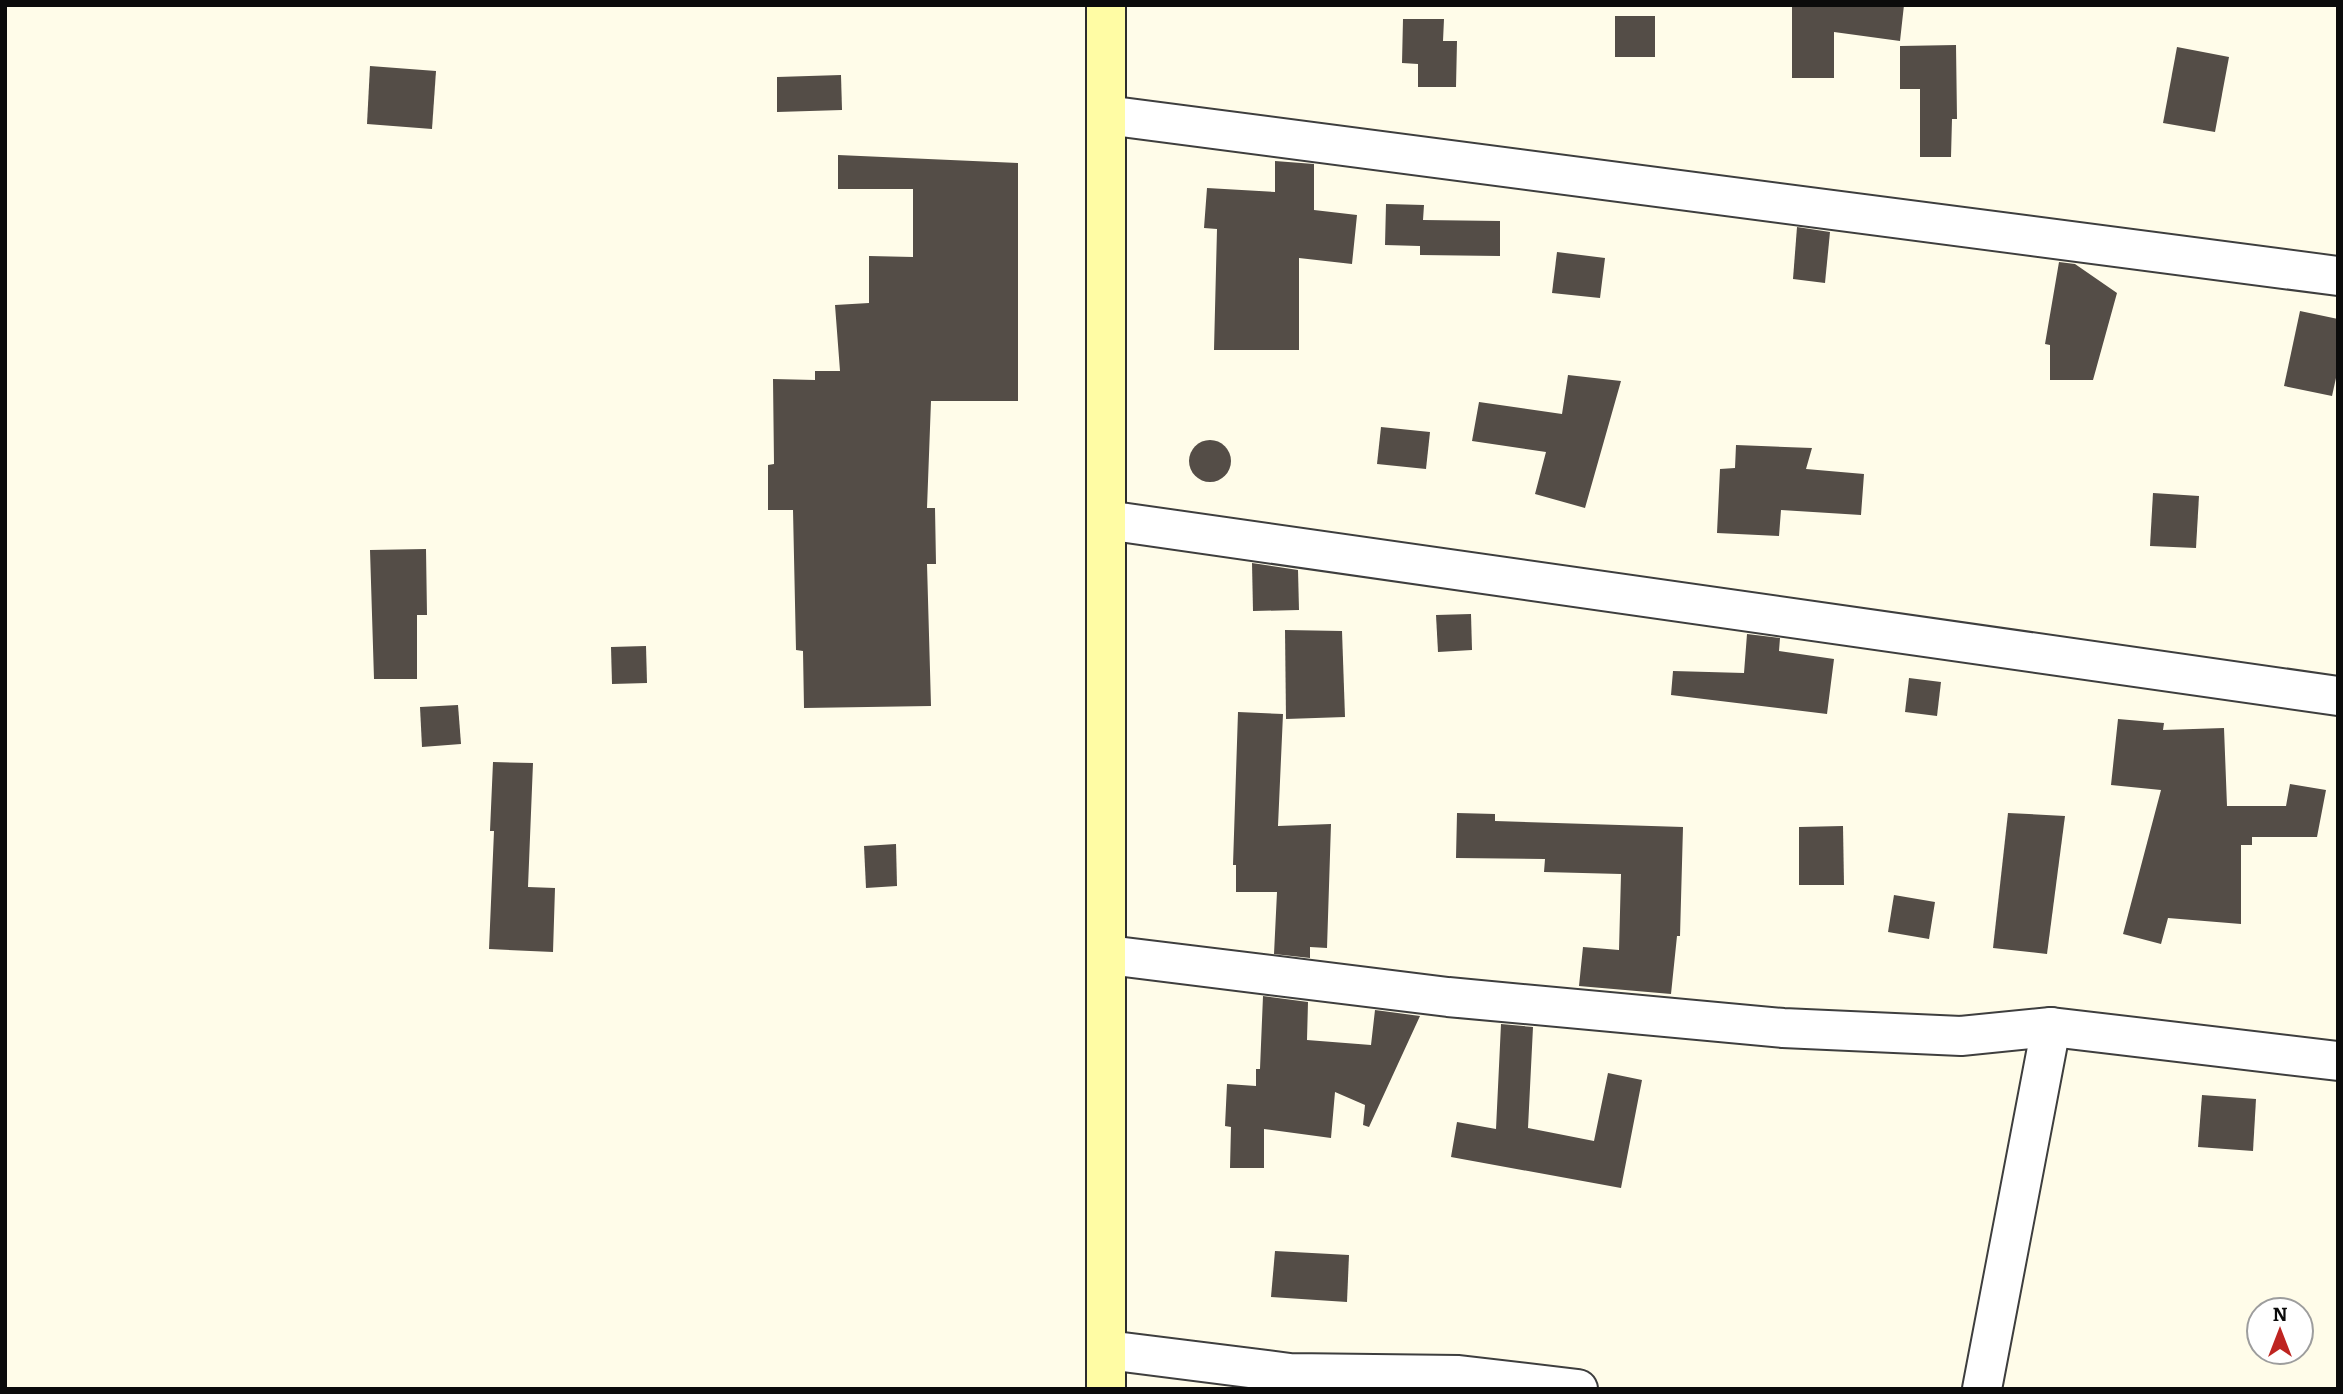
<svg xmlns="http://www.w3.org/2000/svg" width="2343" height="1394" font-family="Bitter,serif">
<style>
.building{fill:#544d47}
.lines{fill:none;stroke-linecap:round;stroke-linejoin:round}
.street-casing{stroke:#3e3e3e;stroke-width:42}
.secondary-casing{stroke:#2d2d2d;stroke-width:42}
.street{stroke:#fff;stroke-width:38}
.secondary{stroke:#fffca4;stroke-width:38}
</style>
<rect width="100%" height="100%" fill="#fffce9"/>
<g class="building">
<path d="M1792 5H1904L1900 41 1834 32V78H1792Z"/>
<rect x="1615" y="16" width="40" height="41"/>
<path d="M1403 19H1444L1443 41H1457L1456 87H1418V64L1402 63Z"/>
<path d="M1956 45 1957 119H1952L1951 157H1920V89H1900V46Z"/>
<path d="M2177 47 2229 57 2215 132 2163 123Z"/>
<path d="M370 66 436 71 432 129 367 124Z"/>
<path d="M841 75 842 110 777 112V77Z"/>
<path d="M838 155 1018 163V401H931L927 508H935L936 564H927L931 706 804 708 803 651 796 650 793 510H768V465L774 464 773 379 815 380V371H840L835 305 869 303V256L913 257V189H838Z"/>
<path d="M1275 161 1314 164V210L1357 215 1352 264 1299 258V350H1214L1217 229 1204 228 1207 188 1275 192Z"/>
<path d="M1386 204 1424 205 1423 220 1500 221V256L1420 255V246L1385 245Z"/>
<path d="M1797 227 1830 232 1825 283 1793 279Z"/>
<path d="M1557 252 1605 258 1600 298 1552 293Z"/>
<path d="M2059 262 2075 264 2117 293 2093 380H2050V345L2045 344Z"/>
<path d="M2300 311 2338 319V369L2332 396 2284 386Z"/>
<path d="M1568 375 1621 381 1585 508 1535 494 1546 452 1472 441 1479 402 1562 414Z"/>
<path d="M1381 427 1430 432 1426 469 1377 464Z"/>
<circle cx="1210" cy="461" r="21"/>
<path d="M1736 445 1812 448 1806 469 1864 474 1861 515 1781 510 1779 536 1717 533 1720 469 1735 468Z"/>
<path d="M2153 493 2199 496 2196 548 2150 546Z"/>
<path d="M426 549 427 615H417V679H374L370 550Z"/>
<path d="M1252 563 1298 570 1299 610 1253 611Z"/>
<path d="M1471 614 1472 650 1438 652 1436 615Z"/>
<path d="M1285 630 1342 631 1345 717 1286 719Z"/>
<path d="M1747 634 1780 638 1779 651 1834 659 1827 714 1671 695 1673 671 1744 673Z"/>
<path d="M646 646 647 683 612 684 611 647Z"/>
<path d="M1909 678 1941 682 1937 716 1905 712Z"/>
<path d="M458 705 461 744 422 747 420 707Z"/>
<path d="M1238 712 1283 714 1278 826 1331 824 1327 948 1310 947V958L1274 954 1277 892H1236V865H1233Z"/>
<path d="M2118 719 2164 723 2163 730 2224 728 2227 806H2286L2290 784 2326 790 2317 837H2252V845H2241V924L2168 918 2161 944 2123 934 2161 790 2111 785Z"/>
<path d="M493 762 533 763 528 887 555 888 553 952 489 949 494 831H490Z"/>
<path d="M1457 813 1495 814V821L1683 827 1680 936H1677L1671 994 1579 986 1583 947 1619 950 1621 874 1544 872 1545 859 1456 858Z"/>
<path d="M2008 813 2065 816 2047 954 1993 948Z"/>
<path d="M1843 826 1844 885H1799V827Z"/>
<path d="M896 844 897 886 866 888 864 846Z"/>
<path d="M1894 895 1935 902 1929 939 1888 932Z"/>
<path d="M1263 996 1308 1002 1307 1040 1371 1045 1375 1010 1420 1016 1369 1127 1363 1125 1365 1105 1335 1092 1331 1138 1264 1129V1168H1230L1231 1127 1225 1126 1227 1084 1256 1086V1069H1260Z"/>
<path d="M1501 1024 1533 1027 1528 1128 1594 1141 1608 1073 1642 1080 1621 1188 1451 1157 1457 1122 1496 1129Z"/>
<path d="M2202 1095 2256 1099 2253 1151 2198 1147Z"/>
<path d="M1275 1251 1349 1255 1347 1302 1271 1297Z"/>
</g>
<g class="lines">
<defs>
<g id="street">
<path d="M1106 115 2338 276"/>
<path d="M1106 520 2338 696"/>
<path d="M1108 955 1448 997 1783 1028 1961 1036 2051 1027 2338 1061"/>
<path d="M1107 1350 1290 1373 1459 1375 1578 1389"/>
<path d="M1982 1389 2051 1027"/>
</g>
<path id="secondary" d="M1106 1389V5"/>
</defs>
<use href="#street" class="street-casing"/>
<use href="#secondary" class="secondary-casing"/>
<use href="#street" class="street"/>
<use href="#secondary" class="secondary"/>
</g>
<rect width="2343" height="1394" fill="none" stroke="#0b0b0b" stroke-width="14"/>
<g transform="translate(2280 1331)"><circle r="33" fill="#ffffff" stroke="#9d9d9d" stroke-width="2"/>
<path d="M0-5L12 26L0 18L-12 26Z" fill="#be2420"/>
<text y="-10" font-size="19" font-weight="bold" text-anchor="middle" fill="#0b0b0b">N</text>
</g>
</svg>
